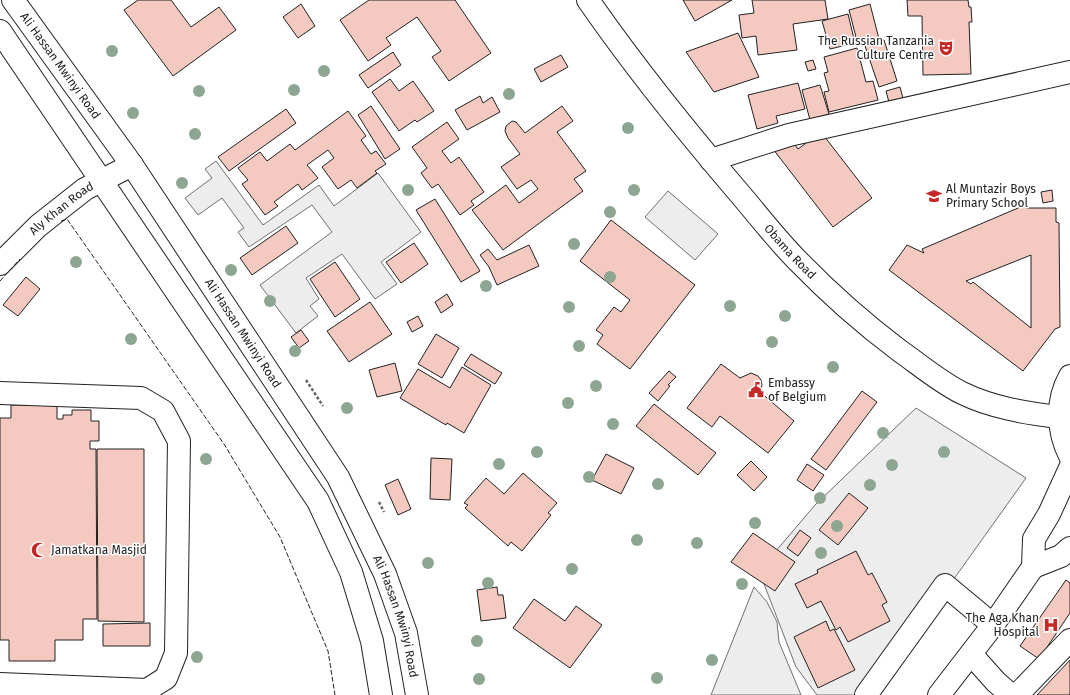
<svg xmlns="http://www.w3.org/2000/svg" width="1070" height="695" font-family="'Fira Sans',sans-serif">
<style>
.parking{fill:#ededed;stroke:#6f6f6f}
.building{fill:#f3c9c0;stroke:#222;fill-rule:evenodd}
.lines{fill:none;stroke-linecap:round;stroke-linejoin:round}
.minor-casing{stroke:#222;stroke-width:24}
.major-casing{stroke:#222;stroke-width:24}
.highway-casing{stroke:#222;stroke-width:24}
.path{stroke:#646464;stroke-width:2.5;stroke-dasharray:3 2;stroke-linecap:butt}
.minor{stroke:#fff;stroke-width:22}
.major{stroke:#fff;stroke-width:22}
.highway{stroke:#fff;stroke-width:22}
.fence{stroke:#222;stroke-width:1;stroke-dasharray:5 2;stroke-linecap:butt}
.tree{fill:#8da692}
.labels{text-anchor:middle;stroke-width:3;stroke-linejoin:round;paint-order:stroke}
.poi-label{font-size:12px;fill:#222;stroke:#fff;text-anchor:start}
.street-label{font-size:12px;fill:#222;stroke:#fff}
</style>
<rect width="100%" height="100%" fill="#fff"/>
<g class="parking">
<path d="M216 161 263 225 319 185 334 206 378 173 421 232 381 262 397 284 375 299 342 254 306 278 319 299 310 306 318 316 296 333 260 285 332 232 312 205 249 247 238 232 244 228 222 198 198 215 185 198 212 178 205 169Z"/>
<path d="M668 191 718 234 695 260 645 217Z"/>
<path d="M916 408 1026 478 871 695H817L796 667 759 571 815 505Z"/>
<path d="M754 587 767 602 777 622 779 642 801 695H711Z"/>
</g>
<g class="building">
<path d="M138 0H171L191 27 219 7 236 30 173 76 124 10Z"/>
<path d="M369 0H455L491 53 449 81 432 57 441 51 417 17 386 38 391 45 368 61 340 20Z"/>
<path d="M683 0H732L695 21Z"/>
<path d="M752 0H825L828 19 793 24 797 50 758 55 756 36 742 38 739 15 754 13Z"/>
<path d="M907 0H968L969 7H971L972 22H969L971 74 923 75 922 16H908Z"/>
<path d="M301 4 315 26 298 38 283 17Z"/>
<path d="M870 4 879 39 858 45 849 10Z"/>
<path d="M848 14 855 43 830 49 822 21Z"/>
<path d="M738 33 759 77 714 92 686 52Z"/>
<path d="M884 40 897 81 879 87 865 46Z"/>
<path d="M857 48 866 82 873 81 878 100 829 112 824 92 829 91 824 73 828 72 824 57Z"/>
<path d="M393 52 401 65 368 88 359 75Z"/>
<path d="M561 55 568 67 541 82 534 69Z"/>
<path d="M813 60 816 69 808 71 805 62Z"/>
<path d="M390 79 399 91 413 81 434 111 417 122 415 120 399 131 372 92Z"/>
<path d="M798 83 805 109 776 116 778 123 757 129 748 95Z"/>
<path d="M820 85 829 114 810 120 802 90Z"/>
<path d="M900 87 904 102 890 106 886 91Z"/>
<path d="M480 96 483 103 492 97 500 112 467 130 455 110Z"/>
<path d="M371 106 400 149 385 159 358 115Z"/>
<path d="M562 106 573 121 557 132 586 171 574 179 583 191 503 250 472 210 506 185 519 203 538 189 531 180 517 189 501 167 520 154 508 138 505 131 506 126 512 121 516 122 525 133Z"/>
<path d="M286 109 296 123 229 171 218 157Z"/>
<path d="M348 111 366 136 361 140 371 154 376 151 386 164 375 171 377 173 357 188 351 180 338 189 322 167 334 158 328 150 307 165 318 178 302 190 298 184 274 202 278 206 265 215 242 184 248 180 238 168 260 152 267 161 290 144 295 150Z"/>
<path d="M447 122 459 139 442 151 451 163 459 157 484 192 471 201 474 205 460 215 438 184 432 188 421 173 427 168 412 147Z"/>
<path d="M821 132 872 198 833 227 773 149 789 137 798 149Z"/>
<path d="M1052 190 1053 201 1043 203 1041 192Z"/>
<path d="M435 199 480 271 461 282 416 210Z"/>
<path d="M1025 205 1026 208H1056V222L1059 223 1060 327 1055 329 1023 371 889 270 907 245 924 253 922 249ZM1031 255V328L973 282 971 284 966 281Z"/>
<path d="M611 220 695 285 630 369 597 344 603 335 596 330 614 307 621 312 630 300 580 261Z"/>
<path d="M286 226 298 243 252 275 240 258Z"/>
<path d="M414 243 428 264 401 283 386 262Z"/>
<path d="M529 245 539 266 497 285 489 267 480 255 488 249 497 260Z"/>
<path d="M335 262 360 299 335 317 310 279Z"/>
<path d="M26 277 40 289 18 316 3 305Z"/>
<path d="M447 294 453 305 441 313 435 302Z"/>
<path d="M370 302 392 334 349 362 327 331Z"/>
<path d="M418 316 423 326 412 332 407 322Z"/>
<path d="M301 330 309 341 299 348 291 337Z"/>
<path d="M436 334 459 348 442 378 418 364Z"/>
<path d="M471 354 502 373 495 384 464 365Z"/>
<path d="M395 363 402 391 377 397 369 370Z"/>
<path d="M721 364 740 378 751 373 758 376 761 380 762 385 760 392 794 421 768 453 720 416 712 427 687 408Z"/>
<path d="M462 367 491 385 464 433 447 423 446 425 400 398 418 369 450 388Z"/>
<path d="M669 371 676 377 668 385 670 386 658 401 649 393Z"/>
<path d="M862 391 877 402 826 470 811 459Z"/>
<path d="M654 404 716 453 698 475 636 426Z"/>
<path d="M11 405H57V419H63V415H72V410H91V421H99V441H90V449H96L97 619H83V640H55V661H9V640H0V418H11Z"/>
<path d="M97 449H144V622L98 621Z"/>
<path d="M606 454 634 468 621 494 592 480Z"/>
<path d="M431 458 452 459 450 500 430 499Z"/>
<path d="M751 461 767 477 754 491 737 475Z"/>
<path d="M807 464 824 475 813 491 797 480Z"/>
<path d="M523 473 557 503 548 513 551 515 522 551 511 542 508 546 465 508 468 505 464 503 486 478 504 494Z"/>
<path d="M398 479 411 509 398 515 385 485Z"/>
<path d="M849 493 868 508 838 545 819 530Z"/>
<path d="M800 530 811 538 798 556 787 548Z"/>
<path d="M753 533 795 562 775 591 731 562Z"/>
<path d="M856 551 868 575 872 573 887 602 882 605 890 621 848 642 840 627 836 630 821 601 807 608 795 584 818 573 817 570Z"/>
<path d="M1066 580 1070 583V613L1039 659 1020 646Z"/>
<path d="M497 587 498 595H503L506 618 481 621 477 590Z"/>
<path d="M534 599 565 621 576 606 602 625 570 668 513 628Z"/>
<path d="M826 621 830 631 834 629 855 670 818 688 794 637Z"/>
<path d="M150 623V646H103V624Z"/>
<path d="M1070 660V695H1037Z"/>
</g>
<g class="lines">
<defs>
<g id="minor">
<path id="s1" d="M588 0C633 65 682 126 734 187 755 211 775 238 798 261 829 293 864 324 900 351 920 365 940 382 962 393 993 408 1026 413 1059 417"/>
<path d="M711 160 789 135 1070 72"/>
<path id="s2" d="M0 264 38 226 85 189 132 165"/>
<path d="M0 393 141 398 163 411 179 441 176 653 166 678 147 690 0 684"/>
<path d="M971 654 996 682 1011 695"/>
<path d="M866 695 945 585 993 625"/>
<path d="M1017 695 1070 640"/>
</g>
<g id="major">
<path d="M1070 376C1056 401 1057 430 1070 456"/>
<path d="M1033 567 1061 556 1070 548"/>
<path d="M939 695 993 625 1033 567 1034 539 1049 514 1070 468"/>
</g>
<g id="highway">
<path id="s3" d="M13 0 132 165 338 477 385 574 406 633 417 695"/>
<path d="M0 31 318 501 351 572 372 641 381 695"/>
</g>
</defs>
<use href="#minor" class="minor-casing"/>
<use href="#major" class="major-casing"/>
<use href="#highway" class="highway-casing"/>
<g class="path">
<path d="M306 380 323 406"/>
<path d="M379 502 384 512"/>
</g>
<use href="#minor" class="minor"/>
<use href="#major" class="major"/>
<use href="#highway" class="highway"/>
<g class="fence">
<path d="M61 221 67 219 224 444 280 537 328 651 335 695"/>
<path d="M0 281 20 259"/>
</g>
</g>
<g class="tree">
<circle cx="112" cy="51" r="6"/>
<circle cx="324" cy="71" r="6"/>
<circle cx="294" cy="90" r="6"/>
<circle cx="199" cy="91" r="6"/>
<circle cx="509" cy="94" r="6"/>
<circle cx="133" cy="113" r="6"/>
<circle cx="628" cy="128" r="6"/>
<circle cx="195" cy="134" r="6"/>
<circle cx="182" cy="183" r="6"/>
<circle cx="408" cy="190" r="6"/>
<circle cx="634" cy="190" r="6"/>
<circle cx="610" cy="212" r="6"/>
<circle cx="574" cy="244" r="6"/>
<circle cx="76" cy="262" r="6"/>
<circle cx="231" cy="270" r="6"/>
<circle cx="610" cy="277" r="6"/>
<circle cx="486" cy="286" r="6"/>
<circle cx="270" cy="301" r="6"/>
<circle cx="730" cy="306" r="6"/>
<circle cx="569" cy="307" r="6"/>
<circle cx="785" cy="316" r="6"/>
<circle cx="131" cy="339" r="6"/>
<circle cx="772" cy="342" r="6"/>
<circle cx="579" cy="346" r="6"/>
<circle cx="295" cy="351" r="6"/>
<circle cx="833" cy="367" r="6"/>
<circle cx="596" cy="386" r="6"/>
<circle cx="568" cy="403" r="6"/>
<circle cx="347" cy="408" r="6"/>
<circle cx="613" cy="424" r="6"/>
<circle cx="883" cy="433" r="6"/>
<circle cx="537" cy="452" r="6"/>
<circle cx="944" cy="452" r="6"/>
<circle cx="206" cy="459" r="6"/>
<circle cx="499" cy="464" r="6"/>
<circle cx="892" cy="465" r="6"/>
<circle cx="589" cy="477" r="6"/>
<circle cx="658" cy="484" r="6"/>
<circle cx="870" cy="485" r="6"/>
<circle cx="820" cy="498" r="6"/>
<circle cx="755" cy="523" r="6"/>
<circle cx="837" cy="526" r="6"/>
<circle cx="637" cy="540" r="6"/>
<circle cx="697" cy="543" r="6"/>
<circle cx="821" cy="553" r="6"/>
<circle cx="428" cy="563" r="6"/>
<circle cx="572" cy="569" r="6"/>
<circle cx="488" cy="583" r="6"/>
<circle cx="742" cy="584" r="6"/>
<circle cx="477" cy="641" r="6"/>
<circle cx="197" cy="657" r="6"/>
<circle cx="712" cy="660" r="6"/>
<circle cx="657" cy="678" r="6"/>
<circle cx="479" cy="679" r="6"/>
</g>
<defs>
<symbol id="theatre-bare" viewBox="-9 -9 18 18"><path d="M-5-5.5Q0-4 5-5.5V0Q5 5 0 6Q-5 5-5 0ZM-3.3-2.5H-1v1.5H-3.3ZM1-2.5H3.3v1.5H1ZM-2.8 1Q0 5.5 2.8 1Z" fill="#c62828" stroke="#fff" stroke-width="2.5" paint-order="stroke"/></symbol>
<symbol id="school-bare" viewBox="-9 -9 18 18"><path d="M0-5L7-2L0 1L-7-2ZM-4 1L0 2.5L4 1V4Q0 6-4 4Z" fill="#c62828" stroke="#fff" stroke-width="2.5" paint-order="stroke"/></symbol>
<symbol id="civic-bare" viewBox="-9 -9 18 18"><path d="M-.6-6.5H3V-4.5H.6V-3L4-1V1h2V6H-6V1h2V-1L-.6-3ZM-1.2 2.5V6h2.4V2.5Z" fill="#c62828" stroke="#fff" stroke-width="2.5" paint-order="stroke"/></symbol>
<symbol id="mosque-bare" viewBox="-9 -9 18 18"><path d="M3.5-4.9A6 6 0 1 0 3.5 4.9A5 5 0 1 1 3.5-4.9Z" fill="#c62828" stroke="#fff" stroke-width="2.5" paint-order="stroke"/></symbol>
<symbol id="hospital-bare" viewBox="-9 -9 18 18"><path d="M-5-5h3v3.5h4V-5h3V5h-3V1.5h-4V5h-3Z" fill="#c62828" stroke="#fff" stroke-width="2.5" paint-order="stroke"/></symbol>
</defs>
<g fill-rule="evenodd">
<use href="#theatre-bare" x="935" y="37" width="22" height="22"/>
<use href="#school-bare" x="923" y="185" width="22" height="22"/>
<use href="#civic-bare" x="745" y="379" width="22" height="22"/>
<use href="#mosque-bare" x="28" y="539" width="22" height="22"/>
<use href="#hospital-bare" x="1040" y="614" width="22" height="22"/>
</g>
<g class="labels">
<g class="poi-label">
<text x="934" y="45" text-anchor="end">The Russian Tanzania<tspan x="934" dy="14">Culture Centre</tspan></text>
<text x="946" y="193">Al Muntazir Boys<tspan x="946" dy="14">Primary School</tspan></text>
<text x="768" y="387">Embassy<tspan x="768" dy="14">of Belgium</tspan></text>
<text x="51" y="554">Jamatkana Masjid</text>
<text x="1039" y="622" text-anchor="end">The Aga Khan<tspan x="1039" dy="14">Hospital</tspan></text>
</g>
<g class="street-label">
<text dy="4" stroke="none"><textPath href="#s3" startOffset="81">Ali Hassan Mwinyi Road</textPath></text>
<text dy="4" stroke="none"><textPath href="#s2" startOffset="83">Aly Khan Road</textPath></text>
<text dy="4" stroke="none"><textPath href="#s1" startOffset="323">Obama Road</textPath></text>
<text dy="4" stroke="none"><textPath href="#s3" startOffset="405">Ali Hassan Mwinyi Road</textPath></text>
<text dy="4" stroke="none"><textPath href="#s3" startOffset="729">Ali Hassan Mwinyi Road</textPath></text>
</g>
</g>
</svg>
